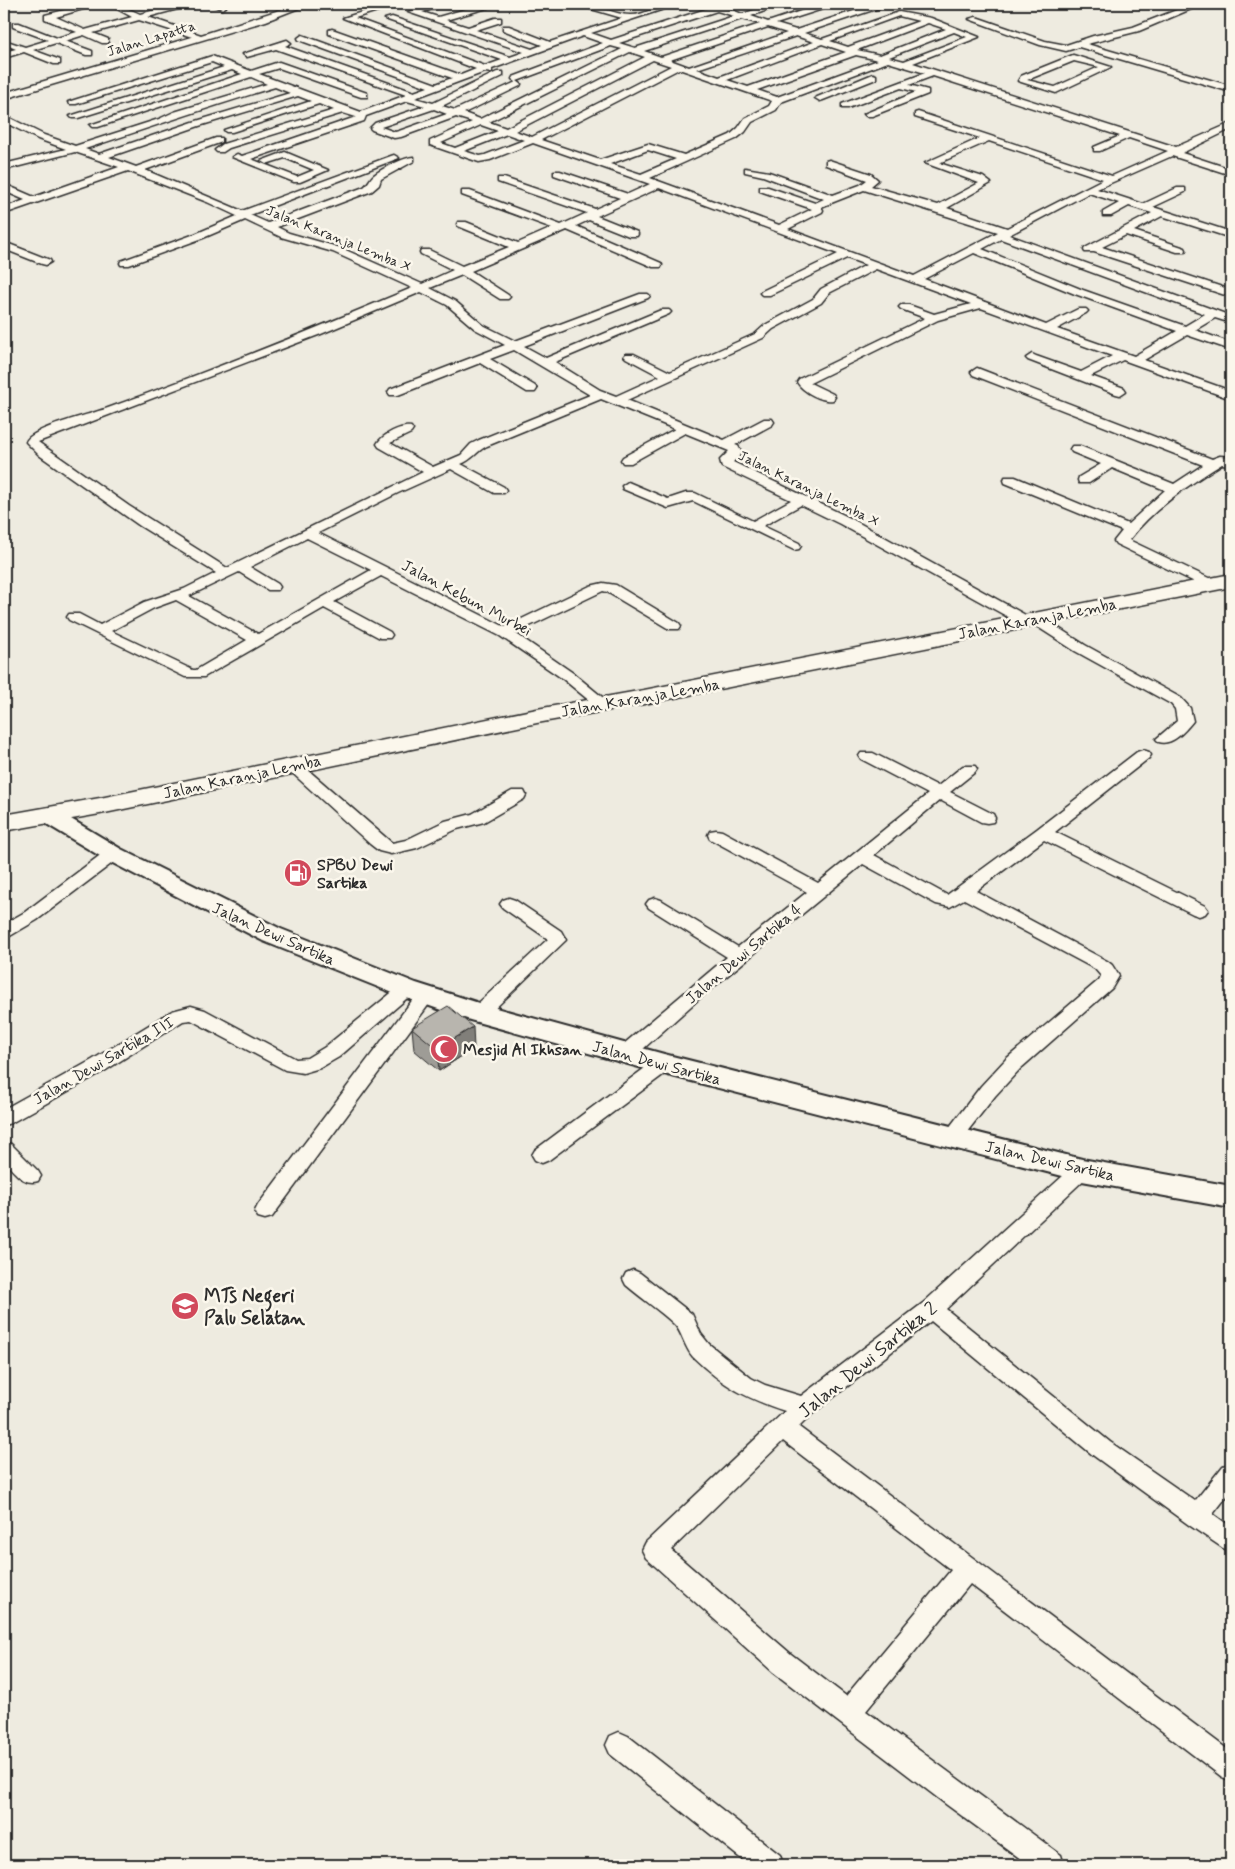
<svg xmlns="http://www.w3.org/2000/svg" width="1235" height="1869" font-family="Mynerve,sans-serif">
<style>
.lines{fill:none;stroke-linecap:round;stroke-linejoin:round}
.street-casing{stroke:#2b2b2b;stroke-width:3}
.secondary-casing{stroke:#2b2b2b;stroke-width:4}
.primary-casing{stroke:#2b2b2b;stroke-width:3}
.street{fill:#fbf7ec;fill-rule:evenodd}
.secondary{fill:#fbf7ec;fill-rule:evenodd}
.primary{fill:#fbf7ec;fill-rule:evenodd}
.wall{fill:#9e9c96;stroke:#2b2b2b}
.shaded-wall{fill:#817f7a;stroke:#2b2b2b}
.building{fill:#b8b5ae;stroke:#2b2b2b}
.labels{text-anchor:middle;stroke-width:5;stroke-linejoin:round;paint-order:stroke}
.far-street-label{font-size:14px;fill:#2b2b2b;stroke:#fbf7ec}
.street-label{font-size:16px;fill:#2b2b2b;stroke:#fbf7ec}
.poi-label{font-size:16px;font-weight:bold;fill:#2b2b2b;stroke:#fbf7ec;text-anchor:start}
.near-poi-label{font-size:19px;font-weight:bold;fill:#2b2b2b;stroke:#fbf7ec;text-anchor:start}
.near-street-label{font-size:19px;fill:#2b2b2b;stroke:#fbf7ec}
</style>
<rect width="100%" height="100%" fill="#eeebe0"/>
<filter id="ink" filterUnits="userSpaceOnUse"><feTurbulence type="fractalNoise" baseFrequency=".02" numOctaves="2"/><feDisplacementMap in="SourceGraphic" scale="10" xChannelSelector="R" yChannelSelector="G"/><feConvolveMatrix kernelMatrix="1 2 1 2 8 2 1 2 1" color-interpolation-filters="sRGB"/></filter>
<g filter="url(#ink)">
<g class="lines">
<defs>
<g id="street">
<path d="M88 4H100L56 17 85 30 132 17 108 4H118L140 14 178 4H190L189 6 148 17 201 35 298 4H309L266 21 4 99V93L192 37 139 20 93 33 108 39V43H102L84 35 65 41 92 51V55H86L56 43 33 50 60 60V64H54L24 52 4 58V52L16 49 4 44V40L25 47 48 40 13 27V23H19L57 38 77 32 45 19V15Z"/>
<path d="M210 4H221L226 7 222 9Z"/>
<path d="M388 4H400L355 18 485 66 502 60 385 19 392 17 510 57 524 52 408 12 433 4H445L444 6 422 12 438 17 483 4H495L494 6 446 20 468 27 495 18H501V22L476 30 532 49 542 45 503 30V26H509L550 42 622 18 581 6 580 4C599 4 614 15 630 15 644 16 660 3 679 4L591 33 611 40 709 8 700 4 720 5 742 14 773 4H784L751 16 768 22 822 4H833L832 6 776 24 796 30 875 4H886L885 6 804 33 822 39 899 12 931 18 979 37 913 63 1176 147 1231 123V129L1182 153 1231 169V175L1172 156 1097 189 1143 204 1177 188H1185V192L1153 207 1231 232V238L1162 216 1134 231 1185 248 1186 250 1185 252H1177L1126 235 1102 247 1231 290V297L1094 252H1085L1084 250 1085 248 1152 213 1129 206 1111 216H1103V212L1119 203 1089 193 1009 235 1231 316V323L1215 318 1195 330 1231 343V350L1187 335 1144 360 1231 391V399L1123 360 1091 376 1124 388 1126 391 1120 395 1116 394 1028 360 1026 358 1032 354 1036 356 1081 372 1112 356 981 308 938 320 810 383 833 394 835 397 833 400C822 402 803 392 797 382L799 379 925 318 901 309 899 307 901 305H909L934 314 971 304 876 269 829 293 821 303 773 329 763 338 627 400 724 440 764 419H772L774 422 772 425 735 445 738 446 742 453 733 462 850 518 1029 617 1035 615 1040 616 1085 645 1181 698 1190 708 1193 721C1185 731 1172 746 1159 742L1156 739 1177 721 1175 709 1171 704 1075 651 1030 622 1024 624 1019 623 840 524 801 505 763 526 799 543 801 546 799 549 794 550 693 501 668 508 623 489 622 486 628 482 668 499 686 493H695L753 521 791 500 722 467 720 460 729 451 685 433 631 463H623L621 460 623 457 675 429 601 399 487 446C477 451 472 460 461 464L504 487 506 490 504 493H494L451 469 398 493 318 533 505 627 590 586 603 583 616 585 679 623 681 626 679 629H669L607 592 603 591 515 633 573 673 607 701 610 704 607 707H597L563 679 500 636 381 576 334 602 390 632 392 635 390 638H380L324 608 204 677H185L69 620 67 617 69 614H79L100 625 144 602 184 589 216 573 140 526 39 455 26 442C31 428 92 414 108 408 211 371 312 330 412 288L333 252 281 237 245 220 203 238 129 265H121L120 263 121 261 195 234 237 216 207 202 128 171 4 214V208L25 200 4 191V184L34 197 119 167 75 152 4 170V164L66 149 38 139 4 122V115L44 135 75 146 159 119 174 112 267 84 251 77 98 127H92L90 125 242 74 232 70 78 118H72L70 116 224 67 212 62 76 104H70L68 102 212 56 251 71 279 62 367 93V97H361L279 68 259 74 361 112 406 95 276 49 247 57 243 54 287 40 291 43 285 46 414 92 428 87 299 40 298 38 302 35 436 84 452 78 329 34V30L332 29 461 75 476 69 343 18ZM717 11 734 16 635 48 619 43ZM899 16 919 21 848 47 830 41ZM742 19 760 24 661 57 644 51ZM928 23 946 29 880 55 857 50ZM768 27 787 33 689 67 670 60ZM954 32 967 37 904 61 889 57ZM583 36 603 43 513 77 512 79 516 82 455 110 442 106 503 76V72H497L433 103 415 98 485 72 492 73V69ZM796 36 814 42 719 77 697 69ZM822 44 846 52 748 87 727 80ZM611 46 622 49 480 119 464 113 520 86 521 84 517 81ZM630 52 645 57 506 128 489 122ZM856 55 878 60 777 97 757 90ZM653 60 671 66 532 137 515 131ZM888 62 925 73 842 104V108H848L901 88 916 92 864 114 866 116H872L928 94V90L909 85 933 76 1120 136 1094 147V151H1100L1129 138 1168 151 1112 176 918 112 915 113V117L980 138 925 163 979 183 938 205 871 186 878 180 871 174 829 160 826 161V165L867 180 860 185 833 195 769 172 745 168V172L763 176 824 199 815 203 768 187H760V191L812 209 779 225 650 178 736 139 745 132 752 122 776 110 781 102ZM679 69 772 101 769 106 745 118 738 128 730 135 684 155 648 144 600 160 541 140ZM275 87 290 93 193 122 99 154 85 149C148 128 211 106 275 87ZM298 96 311 101 224 130 226 132H232L319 104 334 110 223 144 215 150 217 152H223L229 148 343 113 356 117 242 156 237 154 232 157 294 182H300L328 170 285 152 261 161 266 164 285 158 314 170 297 177 251 159 364 121 366 116 407 101 425 106 375 123 370 128 372 130 394 138 401 137 456 117 472 122 430 141V145L479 162 490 160 533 143 650 184 628 194 560 171H554V175L620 198 595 209 504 178H498V182L587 213 561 225 470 191H462V195L552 228 518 243 466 222H458L457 224 458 226 509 247 462 266 429 250H421L420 252 421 254 453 270 422 284 341 248 289 233 277 227 372 191 379 185 381 179 414 161V157C407 156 381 169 374 175 370 178 369 183 364 187L268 223 250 215 399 158 394 155 391 156 242 211 145 170 222 142V138H216L136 167 109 157 199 126ZM434 109 447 114 399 131 395 132 381 127ZM481 125 498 131 455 148 441 143ZM507 134 524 140 485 155 480 156 464 151ZM989 141 1103 179 1007 228 947 208 991 183 983 177 939 163ZM648 150 676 159 641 174 610 164ZM659 188 838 254 762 291 760 293 762 295H770L847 258 866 265 821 289 813 299 765 325 755 334 670 372 634 354H626L624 356 626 358 660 376 616 396 600 390 555 362 669 314 671 312 669 310H661L546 358 524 346 648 298 650 296 648 294H640L515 341 483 325 455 301 430 288 462 275 500 299H508L510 297 508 295 471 271 567 230 653 267H661L662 265 661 263 576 226 589 220 629 236H637L638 234 637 232 597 216ZM864 190 998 232 914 276 788 229 822 212 823 210 821 207ZM1001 239 1205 314 1185 326 1083 290 982 249ZM974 253 1075 294 1177 331 1134 356 1057 329 1086 313 1088 311 1086 309H1078L1046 325 924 279ZM421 292 447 305 475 329 505 345 390 389 388 392 390 395H398L480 363 527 392H535L537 389 535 386 490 359 514 350 590 395 479 440 471 444 461 455 433 467 390 443 411 433 413 430 411 427C401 425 382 435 377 444L379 447 423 472 227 568 129 506 38 442 321 334ZM307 538 371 570 258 634 189 596 239 572 268 590H278L280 587 278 584 250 567ZM176 600 247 640 196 670H193L111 631 154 608Z"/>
<path d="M1192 4H1203L1139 31 1087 44 1231 86V92L1079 47 1066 51 1040 45 969 19 976 17 1045 41 1066 45 1093 36 1133 27Z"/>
<path d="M1073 55 1111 67 1056 93 1018 81 1021 76ZM1074 61 1099 67 1055 87 1027 80Z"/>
<path d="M873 74 876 75V79L823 100 820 101 815 98Z"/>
<path d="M4 242 50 260 51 262 46 265 42 264 4 249Z"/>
<path d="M977 368 1212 459 1220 456 1231 457V465L1222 464C1188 485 1153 509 1129 540L1215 581 1217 584 1215 587H1205L1116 544 1114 541 1122 531 1005 483 1004 480 1005 477H1015L1128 524 1165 490 1112 468 1089 483H1079L1078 480 1079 477 1101 464 1072 452 1070 449 1072 446H1080L1174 484 1203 465 973 375 971 372Z"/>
<path d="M1143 750 1149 752 1151 755 1149 758 1055 832 1205 906 1208 910 1205 914 1199 916 1193 914 1044 840 976 891 1107 961 1112 965 1119 976 1112 988 1020 1069 995 1096 959 1142 952 1144 945 1142 942 1137 981 1086 1006 1059 1099 980 1101 976 1095 969 964 899 950 907 936 904 863 864 700 998 633 1058 626 1060 619 1058 617 1053 619 1048 727 957 649 908 646 904 649 900 655 898 661 900 738 947 807 892 710 839 708 835 710 831 716 830 722 831 818 883 928 794 861 759 859 756 861 753H873L938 786 963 766H975L977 769 975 772 950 792 993 814 995 818 993 822 987 823 981 822 940 800 874 855 947 895 1037 829 1137 752Z"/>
<path d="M294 761 300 763 392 843 406 840 445 821 472 814 512 791H524L526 795 524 799 484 822 457 829 417 848 391 854 379 851 370 844 288 769 286 766 288 763Z"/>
<path d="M113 849 119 850 121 854 119 858 37 920 10 936 4 938V924L25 912 107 850Z"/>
<path d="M509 898 515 900 561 931 566 940 485 1018 479 1020 473 1018 470 1013 473 1008 548 939 503 908 500 904 503 900Z"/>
<path d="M407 983 413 985 416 989 413 993 339 1057 320 1068 303 1073 285 1070 191 1020 183 1021 106 1070 11 1123 4 1125V1109L92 1060 172 1011 191 1006 205 1010 296 1059 307 1058 325 1047 401 985Z"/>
<path d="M426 989 432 990 435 995 432 1000 272 1217 265 1219 258 1217 255 1211 258 1205 420 990Z"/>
<path d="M664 1057 671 1059 673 1064 671 1069 549 1160 542 1163 535 1160 532 1155 535 1150 657 1059Z"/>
<path d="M4 1142 11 1144 38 1171 41 1176 38 1181C23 1186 14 1171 4 1161Z"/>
<path d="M1082 1162 1089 1165 1092 1170 1089 1175 946 1309 1110 1442 1195 1501 1223 1466 1231 1463V1491L1213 1514 1231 1527V1551L1223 1548 1189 1525 1094 1456 931 1321 812 1414 799 1427 1231 1752V1781L1222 1777 970 1584 866 1711 1061 1855 1064 1865H1029L947 1805 773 1672 646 1558 642 1550 646 1542 785 1411C746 1398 723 1386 693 1357 684 1347 682 1331 674 1324 659 1310 641 1298 626 1285L623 1279 626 1273 633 1270 640 1273 692 1314 701 1334 709 1344 751 1378 765 1385 801 1396 923 1303 1075 1165ZM783 1441 951 1570 846 1696 791 1654 671 1550Z"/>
<path d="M619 1732 628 1736 780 1855 783 1865H749L610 1754 606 1745 610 1736Z"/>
</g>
<path id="secondary" d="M48 808 56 810 121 849 281 929 416 983 485 1005 664 1054 1082 1159 1231 1186V1208L1082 1181 664 1074 470 1020 398 995 263 941 105 859 40 820 36 815 40 810Z"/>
<path id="primary" d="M1231 574V587L644 704 537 723 100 814 4 831V815L100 798 537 709 644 690Z"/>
</defs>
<use href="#street" class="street-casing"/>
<use href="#secondary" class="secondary-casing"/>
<use href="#primary" class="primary-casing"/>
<use href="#street" class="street"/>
<use href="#secondary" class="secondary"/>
<use href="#primary" class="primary"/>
</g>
<path class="wall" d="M412 1028 474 1048 439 1071 414 1050Z"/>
<path class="shaded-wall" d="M473 1027 474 1048 439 1071 437 1049Z"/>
<path class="building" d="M448 1006 473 1027 437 1049 412 1028Z"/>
</g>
<defs>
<symbol id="fuel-disc" viewBox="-11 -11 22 22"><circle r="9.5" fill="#d1495b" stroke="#fbf7ec"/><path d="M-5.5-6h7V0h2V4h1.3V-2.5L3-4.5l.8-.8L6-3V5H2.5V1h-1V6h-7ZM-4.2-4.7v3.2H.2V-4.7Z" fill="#fff"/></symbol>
<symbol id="mosque-disc" viewBox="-11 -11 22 22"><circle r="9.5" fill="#d1495b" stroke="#fbf7ec"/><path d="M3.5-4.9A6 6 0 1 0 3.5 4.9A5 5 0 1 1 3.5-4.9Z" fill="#fff"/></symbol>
<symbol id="school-disc" viewBox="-11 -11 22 22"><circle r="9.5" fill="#d1495b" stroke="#fbf7ec"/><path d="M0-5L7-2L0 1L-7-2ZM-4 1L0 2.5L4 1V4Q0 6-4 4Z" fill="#fff"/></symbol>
</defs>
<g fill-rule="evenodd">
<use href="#fuel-disc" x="282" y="857" width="32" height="32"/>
<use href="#mosque-disc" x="428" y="1033" width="32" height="32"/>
<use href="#school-disc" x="169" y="1290" width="32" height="32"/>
</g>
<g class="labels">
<g class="far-street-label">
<text transform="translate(151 38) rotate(-17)" y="5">Jalan Lapatta</text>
<text transform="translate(339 238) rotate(22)" y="5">Jalan Karanja Lemba X</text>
<text transform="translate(809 488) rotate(26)" y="5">Jalan Karanja Lemba X</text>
</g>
<g class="street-label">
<text transform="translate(467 597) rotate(28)" y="6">Jalan Kebun Murbei</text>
<text transform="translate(1037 618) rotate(-11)" y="6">Jalan Karanja Lemba</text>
<text transform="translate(640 697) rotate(-10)" y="6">Jalan Karanja Lemba</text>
<text transform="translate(242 776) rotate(-12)" y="6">Jalan Karanja Lemba</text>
<text transform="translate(274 933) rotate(24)" y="6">Jalan Dewi Sartika</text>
<text transform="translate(743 953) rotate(-40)" y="6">Jalan Dewi Sartika 4</text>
<text transform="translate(103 1060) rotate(-30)" y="6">Jalan Dewi Sartika III</text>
<text transform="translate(657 1062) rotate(15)" y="6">Jalan Dewi Sartika</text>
<text transform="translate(1050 1160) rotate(13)" y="6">Jalan Dewi Sartika</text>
</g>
<g class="poi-label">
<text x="317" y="870">SPBU Dewi<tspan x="317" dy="18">Sartika</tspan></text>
<text x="463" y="1055">Mesjid Al Ikhsan</text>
</g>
<g class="near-poi-label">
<text x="204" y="1302">MTs Negeri<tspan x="204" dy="22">Palu Selatan</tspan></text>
</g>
<g class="near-street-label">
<text transform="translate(867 1359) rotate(-39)" y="7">Jalan Dewi Sartika 2</text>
</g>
</g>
<rect width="1235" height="1869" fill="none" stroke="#fbf7ec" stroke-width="20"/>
<rect x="10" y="10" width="1215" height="1849" fill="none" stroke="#2b2b2b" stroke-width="2" filter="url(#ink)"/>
</svg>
